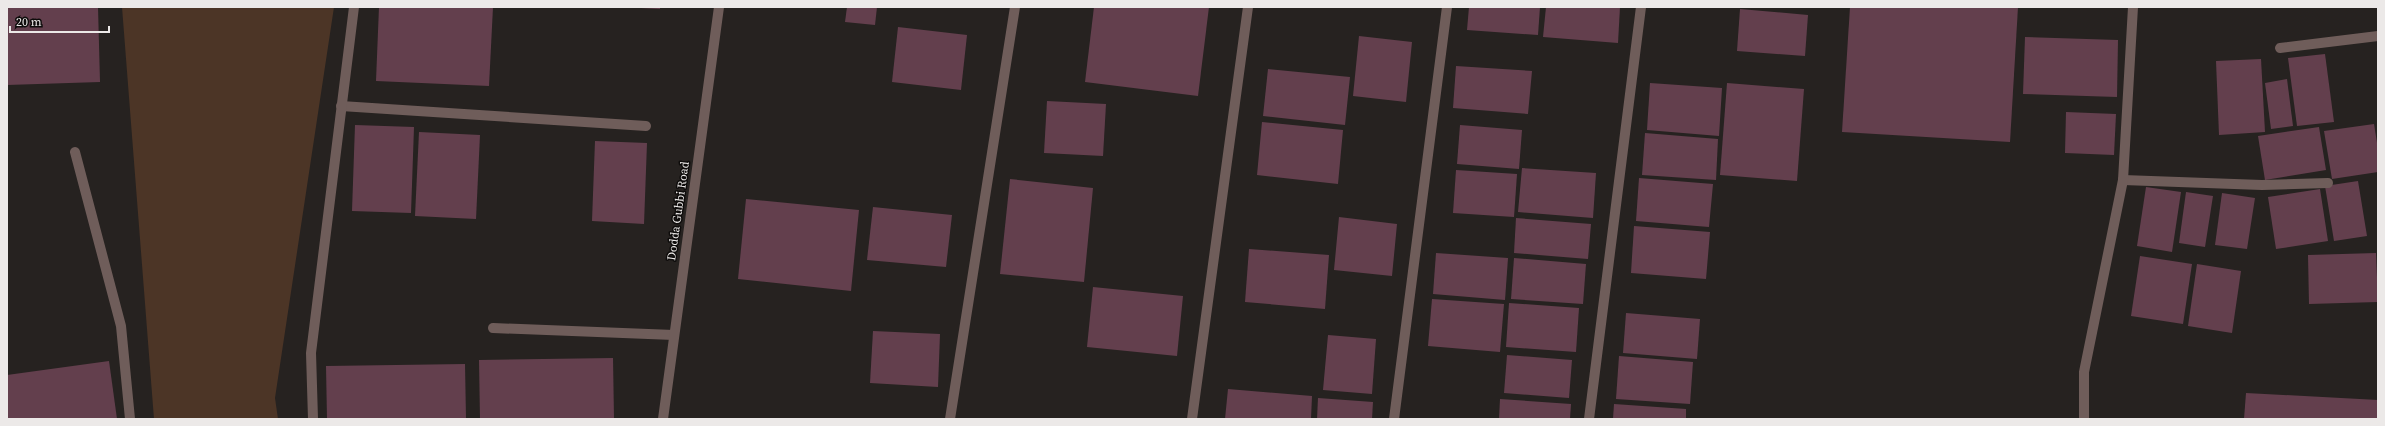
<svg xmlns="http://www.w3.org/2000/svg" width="2385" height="426" font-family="'Source Serif 4',serif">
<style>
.green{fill:#4c3526}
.building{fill:#633f4d}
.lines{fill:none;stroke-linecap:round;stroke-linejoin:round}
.service{stroke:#6f5d5a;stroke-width:10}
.minor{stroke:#6f5d5a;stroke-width:10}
.tertiary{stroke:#6f5d5a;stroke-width:10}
.labels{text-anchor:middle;stroke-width:3;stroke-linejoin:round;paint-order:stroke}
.street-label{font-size:12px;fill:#ece9e8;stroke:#0e0c0b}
</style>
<rect width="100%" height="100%" fill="#262220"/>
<path class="green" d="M122 7H334L275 398 278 419H154Z"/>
<g class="building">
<path d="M7 7H98L100 82 7 85Z"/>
<path d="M379 7H493L489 86 376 81Z"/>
<path d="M641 7H660V9L641 8Z"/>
<path d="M847 7H877L875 25 845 22Z"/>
<path d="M1094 7H1209L1198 96 1085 82Z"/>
<path d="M1469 7H1540L1538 35 1467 30Z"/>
<path d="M1546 7H1620L1618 43 1543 37Z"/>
<path d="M1850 7H2018L2010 142 1842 132Z"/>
<path d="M1740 9 1808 15 1805 56 1737 51Z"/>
<path d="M898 27 967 35 961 90 892 82Z"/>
<path d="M1359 36 1412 42 1406 102 1353 96Z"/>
<path d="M2025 37 2118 40 2117 97 2023 94Z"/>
<path d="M2325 54 2334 122 2297 126 2288 58Z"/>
<path d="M2261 59 2265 132 2219 135 2216 61Z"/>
<path d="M1456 66 1532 71 1528 114 1453 108Z"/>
<path d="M1268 69 1350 77 1345 125 1263 116Z"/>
<path d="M2287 79 2293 126 2271 129 2265 83Z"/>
<path d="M1650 83 1722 88 1719 136 1647 130Z"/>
<path d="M1727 83 1804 89 1797 181 1720 175Z"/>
<path d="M1047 101 1106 104 1103 156 1044 153Z"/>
<path d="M2066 112 2116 114 2114 155 2065 153Z"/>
<path d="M1262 122 1343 130 1338 184 1257 175Z"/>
<path d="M2374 124 2378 149V172L2332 179 2324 131Z"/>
<path d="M355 125 414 127 411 213 352 211Z"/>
<path d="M1460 125 1522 130 1519 169 1457 164Z"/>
<path d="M2319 127 2326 170 2265 180 2258 136Z"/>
<path d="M419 132 480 135 476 219 415 216Z"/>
<path d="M1645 133 1718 139 1716 180 1642 175Z"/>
<path d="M595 141 647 143 644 224 592 221Z"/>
<path d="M1522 168 1596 173 1593 218 1518 212Z"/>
<path d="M1456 170 1517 174 1514 217 1453 213Z"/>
<path d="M1639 178 1713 184 1709 227 1636 221Z"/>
<path d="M1010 179 1093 188 1084 282 1000 274Z"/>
<path d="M2358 181 2367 236 2334 241 2325 186Z"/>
<path d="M2146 187 2181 192 2172 252 2137 246Z"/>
<path d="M2320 189 2328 241 2276 249 2268 197Z"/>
<path d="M2186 192 2213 196 2205 247 2179 243Z"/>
<path d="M2222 193 2255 198 2247 249 2215 245Z"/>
<path d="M746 199 859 210 851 291 738 279Z"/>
<path d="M873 207 952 215 946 267 867 260Z"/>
<path d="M1339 217 1397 224 1392 276 1334 270Z"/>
<path d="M1516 218 1591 224 1588 259 1514 253Z"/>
<path d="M1634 226 1710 232 1706 279 1631 273Z"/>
<path d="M1249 249 1329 255 1325 309 1245 302Z"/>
<path d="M1436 253 1508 258 1505 300 1433 294Z"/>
<path d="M2376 253 2378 302 2309 304 2308 255Z"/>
<path d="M2140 256 2192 264 2183 324 2131 316Z"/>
<path d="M1514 258 1586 264 1583 304 1511 299Z"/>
<path d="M2197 264 2241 271 2232 333 2188 326Z"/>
<path d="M1093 287 1183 296 1177 356 1087 347Z"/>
<path d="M1432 299 1504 304 1500 352 1428 346Z"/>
<path d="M1509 303 1579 308 1576 352 1506 347Z"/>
<path d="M1626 313 1700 319 1697 359 1623 353Z"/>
<path d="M873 331 940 334 938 387 870 383Z"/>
<path d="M1328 335 1376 339 1372 394 1323 390Z"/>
<path d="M1507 355 1572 360 1569 398 1504 393Z"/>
<path d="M1619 356 1693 362 1690 404 1616 399Z"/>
<path d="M613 358 614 419H480L479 360Z"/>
<path d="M109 361 117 419H7V375Z"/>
<path d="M465 364 466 419H327L326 366Z"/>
<path d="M1228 389 1312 396 1311 419H1225Z"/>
<path d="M2246 393 2378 400V419H2244Z"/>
<path d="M1318 398 1373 402 1372 419H1317Z"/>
<path d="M1500 399 1571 404 1570 419H1499Z"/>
<path d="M1614 404 1686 409V419H1613Z"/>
</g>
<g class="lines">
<g class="service">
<path d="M341 106 646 126"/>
<path d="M75 152 121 326 130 419"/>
<path d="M493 328 674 335"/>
</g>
<g class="minor">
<path d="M2280 48 2378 36"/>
<path d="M2123 180 2262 185 2328 183"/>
<path d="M313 419 311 353 354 7"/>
<path d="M950 419 1015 7"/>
<path d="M1192 419 1248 7"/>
<path d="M1394 419 1447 7"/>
<path d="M1589 419 1641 7"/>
<path d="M2084 419V372L2123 180 2133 7"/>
</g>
<path class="tertiary" d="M663 419 719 7"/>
</g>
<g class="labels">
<g class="street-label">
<text transform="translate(678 211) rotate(-82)" y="4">Dodda Gubbi Road</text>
</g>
</g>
<rect width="2385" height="426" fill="none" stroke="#ece9e8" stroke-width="16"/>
<path d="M10 26v6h99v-6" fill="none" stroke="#ece9e8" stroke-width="2"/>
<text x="16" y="26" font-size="12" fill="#ece9e8" stroke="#0e0c0b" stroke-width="3" paint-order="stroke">20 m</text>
</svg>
